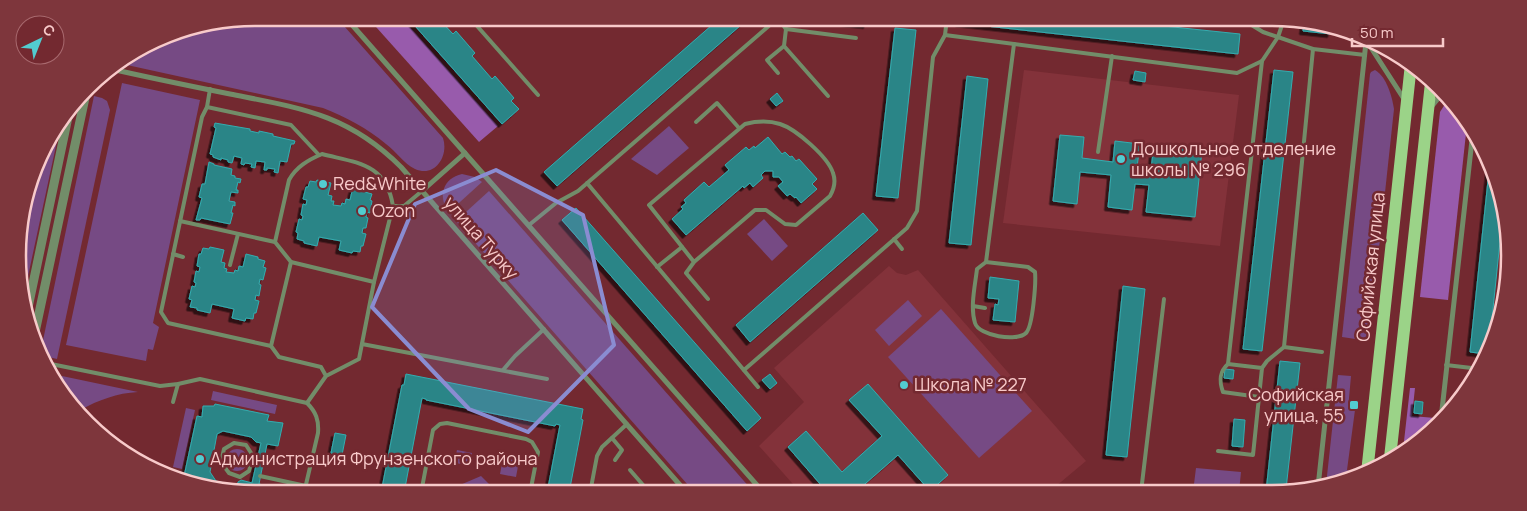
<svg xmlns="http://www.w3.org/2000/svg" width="1527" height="511" font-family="Manrope,sans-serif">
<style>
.built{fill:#83323a}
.green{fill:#764a84}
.forest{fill:#985bac}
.building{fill:#2c8587;stroke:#33adb0;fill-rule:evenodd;filter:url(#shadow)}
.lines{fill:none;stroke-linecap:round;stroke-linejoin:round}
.service{stroke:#728d69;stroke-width:4}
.minor{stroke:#728d69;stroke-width:5}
.tertiary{stroke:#728d69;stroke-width:9}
.primary{stroke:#9bd388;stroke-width:12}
.marked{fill:#8a8cd1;fill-opacity:0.2;stroke:#8a8cd1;stroke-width:4;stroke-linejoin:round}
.poi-dot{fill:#52ccd0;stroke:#732930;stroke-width:2}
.labels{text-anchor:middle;stroke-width:5;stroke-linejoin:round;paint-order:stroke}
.poi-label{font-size:18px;fill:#f8caca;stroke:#732930;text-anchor:start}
.street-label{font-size:18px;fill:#f8caca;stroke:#732930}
.rim{fill:none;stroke:#f8caca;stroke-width:2.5}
</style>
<defs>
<filter id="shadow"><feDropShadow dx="-3.5" dy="3.5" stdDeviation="0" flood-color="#0009"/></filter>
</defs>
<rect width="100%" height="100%" fill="#732930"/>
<g class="built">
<path d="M1024 70 1239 95 1220 246 1003 223Z"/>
<path d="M889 266 897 273 906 275 918 270 1086 461 1049 492H800L759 446 804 402 774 368Z"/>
</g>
<g class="green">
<path d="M256 18H337L443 138C449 156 435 178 415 169 404 164 396 151 386 144 367 128 346 117 323 108L127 65 129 58 165 36Z"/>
<path d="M1375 70C1387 77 1392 97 1394 109L1369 341 1342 337 1370 74 1371 72Z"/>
<path d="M122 83 200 100 153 323 159 327 153 350 148 349 146 361 66 345Z"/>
<path d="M94 96 102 98 107 101 110 110 57 359 44 356 41 350Z"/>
<path d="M669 126 689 148 657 175 631 159Z"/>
<path d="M60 127 24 295 20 225 42 150Z"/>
<path d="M462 174 475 177 482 182 449 212C437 197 443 178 462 174Z"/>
<path d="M489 191 751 489 747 493H695L456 221Z"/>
<path d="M764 219 788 246 772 261 747 234Z"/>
<path d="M908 300 922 316 889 346 875 330Z"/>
<path d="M941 309 1032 411 979 458 888 357Z"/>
<path d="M1338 375 1351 376 1348 409 1355 410 1347 470 1355 472 1354 478 1326 485Z"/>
<path d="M62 376 138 392C117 393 99 400 80 410L59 389Z"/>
<path d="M213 391 277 405 275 414 211 400Z"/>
<path d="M186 408 195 410 182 469 173 467Z"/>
<circle cx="237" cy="460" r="11"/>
<path d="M457 450 472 453 470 465 454 463Z"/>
<path d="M503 458 519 461 516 477 500 474Z"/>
<path d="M1196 468 1241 472 1239 492H1193Z"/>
<path d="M481 476 496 491V493H460V485Z"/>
</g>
<g class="forest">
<path d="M368 18H402L498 126 479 142Z"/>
<path d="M1447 101 1467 124 1448 300 1420 297 1440 112Z"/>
<path d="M1410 388H1415L1412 416 1435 418 1434 427 1428 435 1403 450Z"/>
</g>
<g class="building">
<path d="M408 18H438L453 34 456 31 475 53 472 56 492 79 495 76 514 98 511 101 519 109 502 124Z"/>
<path d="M720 18H749L557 186 544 172Z"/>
<path d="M801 18H868L867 25Z"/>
<path d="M959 18H1087L1240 34 1238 54 959 23Z"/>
<path d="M1304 22 1332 25 1331 34 1303 31Z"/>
<path d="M895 28 916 30 898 198 876 196Z"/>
<path d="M1274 70 1293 72 1262 351 1243 349Z"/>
<path d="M1135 71 1146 73 1145 82 1133 80Z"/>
<path d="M967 76 988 79 971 245 949 243Z"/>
<path d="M777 93 783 101 776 106 770 99Z"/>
<path d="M215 123 250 129V131L259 133V131L273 134V136L295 141 294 144H291L287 162 280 161 278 173 274 172 275 169 267 168V170H264L265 162 256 161 255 168 251 167 252 164 245 163 244 165 241 164 242 158 234 156 232 163 228 162V160L221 158V160L213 157V155L210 154 216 128 214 127Z"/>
<path d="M1060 135 1084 137 1082 158 1113 162 1115 141 1140 144 1136 175 1150 177 1154 145 1202 150 1195 217 1146 212 1149 185 1135 184 1132 210 1108 207 1111 175 1080 172 1077 204 1053 201Z"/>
<path d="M768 137 782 154 785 152 790 157 792 156 796 161 799 159 817 179 812 184 817 189 801 203 796 197 795 198 790 194 787 196 778 186 783 182 779 177H773V171H765L761 175 763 178 753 187 750 183 744 188 743 186 686 235 672 219 683 209 681 207 686 203 684 200 704 182 709 187 729 170 725 165 746 147 749 150 754 146 755 148Z"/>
<path d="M209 162 214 164V165L232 169 231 175 235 176V178L241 179 240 183 238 182 236 190H238V193L231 192 229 201 235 202V206L233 205 231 213H233L230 224 201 218 200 220H196L202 198 199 197 202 184H205Z"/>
<path d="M1489 171 1503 213 1489 347 1486 354 1470 352Z"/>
<path d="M317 180 331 183 328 195 332 196 331 201H334L333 205 341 206 342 203 345 204 346 199 350 200 353 187 365 189V192L372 194 370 200 372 201 370 213 367 212 366 217 368 218 366 228H363L362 233 366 234 363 246H361L360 252 353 251 352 253 339 250 341 241 319 237 317 246 304 243V241L297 239 298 233 296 232 299 219 302 220 303 216 301 215 303 204 306 205 307 200 303 199 306 187H308L310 181 316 182Z"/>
<path d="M576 208 761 418 747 431 562 220Z"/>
<path d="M863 213 878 230 750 342 736 325Z"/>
<path d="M210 247 224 250 221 262 225 263 224 268 227 269 226 272 234 273 235 270 238 271 239 266 243 267 246 254 258 257V259L265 261 263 267 266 268 263 280 260 279 259 284 261 285 259 296 256 295 255 300 259 301 256 313H254L253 319 246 318 245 321 232 318 234 309 212 304 210 313 197 310V308L190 307 192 300 189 299 192 286 195 287 196 283 194 282 196 271 199 272 200 267 197 266 199 254H201L203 248 209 249Z"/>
<path d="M990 277 1019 281 1015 322 993 320 995 304 998 305 999 299 988 298Z"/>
<path d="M1123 286 1145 289 1127 457 1106 455Z"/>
<path d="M1280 361 1300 363 1287 480 1286 492H1266Z"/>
<path d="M1225 369 1234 370 1233 379 1224 378Z"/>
<path d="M406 374 583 409 581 419 583 420 569 493H547L560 425 556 424 555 426 426 400V399L422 398 404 493H381L402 385H404Z"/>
<path d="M770 374 777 383 770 389 762 380Z"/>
<path d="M868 384 948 475 930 491 898 455 858 490 860 492H827L788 447 806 431 842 472 882 436 849 400Z"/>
<path d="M1415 401 1423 402 1422 414 1414 413Z"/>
<path d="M215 404 269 415 267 421 283 423 278 446 267 444 259 484 297 492 298 493 256 494 194 485 183 481 197 416 202 417 203 406H214ZM223 431 251 437 256 442 261 443 252 483 241 480 238 482 237 486 216 481 210 472 217 434Z"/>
<path d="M1234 419 1245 420 1243 447 1232 446Z"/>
<path d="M335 433 346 435 342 455 331 453Z"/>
</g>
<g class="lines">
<g class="service">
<path d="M470 18 538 95"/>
<path d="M508 18 509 19"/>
<path d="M778 18 786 29 784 46"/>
<path d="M1228 18 1245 21 1263 32 1313 49 1365 55"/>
<path d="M475 23 481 18"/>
<path d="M786 29 856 38"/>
<path d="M945 35 1237 73 1262 61 1278 37 1282 25"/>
<path d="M778 73 767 60 784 46 828 96"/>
<path d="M210 89 207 107 202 117 161 312 168 323 271 346"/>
<path d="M207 107 291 125 319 155"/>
<path d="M696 122 717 103 739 128"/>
<path d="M1098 152 1112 56"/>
<path d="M587 183 758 387"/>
<path d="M180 221 275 242"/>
<path d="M529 225 556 203 578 191 778 18"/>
<path d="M894 239 902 249"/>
<path d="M173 254 183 257"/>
<path d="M291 262 275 242 289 180C296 167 308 160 322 154 357 163 386 163 393 206"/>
<path d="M694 262 755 210H766L785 224 796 225 830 196C834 189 836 181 833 173 828 157 796 129 780 124 767 120 757 121 745 124L649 205 694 262 686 273 708 299"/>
<path d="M986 262 977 269C975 286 970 307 975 323 979 336 1017 342 1026 333 1033 326 1036 282 1035 272L1028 267 986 262 1014 44"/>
<path d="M230 265 238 234"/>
<path d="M657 267 682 247"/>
<path d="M374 282 393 206H404L422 191"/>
<path d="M973 306 985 308"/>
<path d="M362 344 547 379"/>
<path d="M1284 347 1313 49"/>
<path d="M46 363 160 386 178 384 200 379 307 403C316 412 319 420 318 433L304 493"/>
<path d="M1228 364C1219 372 1219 381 1223 392L1259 397"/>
<path d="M1446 365 1480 369"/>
<path d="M1262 368 1267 361 1284 347 1322 352"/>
<path d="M503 370 515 356 544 329"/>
<path d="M744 370 907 228 917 211 933 57 945 35 947 18"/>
<path d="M173 402 178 384"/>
<path d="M307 403 326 376 359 359 374 282 291 262 271 346 279 357 321 367 326 376"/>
<path d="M612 438 622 450 615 460"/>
<path d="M234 443 246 445 253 456 249 471 240 477 229 473 221 462 224 449Z"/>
<path d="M1218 451 1253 455 1262 368 1228 364 1262 61"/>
<path d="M630 470 650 493"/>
<path d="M260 476 306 486"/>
<path d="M618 489 632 493"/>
<path d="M1141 492 1164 299"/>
<path d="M421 493 433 430 440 424 447 423 526 439 532 442 538 452 530 493"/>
<path d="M590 493 597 456 602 447 627 424"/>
</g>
<g class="minor">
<path d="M346 18 764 493"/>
<path d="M1368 43 1404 99"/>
<path d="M111 69C151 78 190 86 230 94 300 108 348 114 401 167L687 493"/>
<path d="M1432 106 1441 95"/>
<path d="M422 191 465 153"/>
<path d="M1441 419 1473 131"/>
<path d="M1318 487 1366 42"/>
</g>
<g class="tertiary">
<path d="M26 317 68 117"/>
<path d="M34 337 86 93"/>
</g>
<g class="primary">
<path d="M1390 458 1431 83"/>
<path d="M1367 473 1411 64"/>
</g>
</g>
<path class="marked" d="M496 170 583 215 614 345 528 432 469 409 372 307 415 204Z"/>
<g class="poi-dot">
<circle cx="1121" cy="159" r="5"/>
<circle cx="323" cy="184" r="5"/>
<circle cx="362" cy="211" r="5"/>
<circle cx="904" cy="385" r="5"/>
<rect x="1349" y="400" width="10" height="10" rx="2.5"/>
<circle cx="200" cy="459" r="5"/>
</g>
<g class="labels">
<g class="poi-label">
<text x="1131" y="155">Дошкольное отделение<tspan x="1131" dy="21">школы № 296</tspan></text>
<text x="333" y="190">Red&amp;White</text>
<text x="372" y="217">Ozon</text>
<text x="914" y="391">Школа № 227</text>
<text x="1344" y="401" text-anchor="end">Софийская<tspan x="1344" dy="21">улица, 55</tspan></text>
<text x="210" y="465">Администрация Фрунзенского района</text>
</g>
<g class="street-label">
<text transform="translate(481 238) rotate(49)" y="6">улица Турку</text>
<text transform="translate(1371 267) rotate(-84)" y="6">Софийская улица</text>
</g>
</g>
<path d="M0 0H1527V511H0ZM255 26H1272A229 229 0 0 1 1501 255V256A229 229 0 0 1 1272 485H255A229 229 0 0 1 26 256V255A229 229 0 0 1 255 26Z" fill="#7e363c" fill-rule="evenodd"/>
<path class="rim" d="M255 26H1272A229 229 0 0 1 1501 255V256A229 229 0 0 1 1272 485H255A229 229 0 0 1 26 256V255A229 229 0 0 1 255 26Z"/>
<g transform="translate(40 40) rotate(43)"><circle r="24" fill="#732930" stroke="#a8696e"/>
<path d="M0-4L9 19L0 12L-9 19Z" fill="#52ccd0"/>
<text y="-8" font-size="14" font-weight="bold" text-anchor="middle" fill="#f8caca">С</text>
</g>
<path d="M1352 38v8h91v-8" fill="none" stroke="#f8caca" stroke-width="2.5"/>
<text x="1360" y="38" font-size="15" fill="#f8caca" stroke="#732930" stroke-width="4" paint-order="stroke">50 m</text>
</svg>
